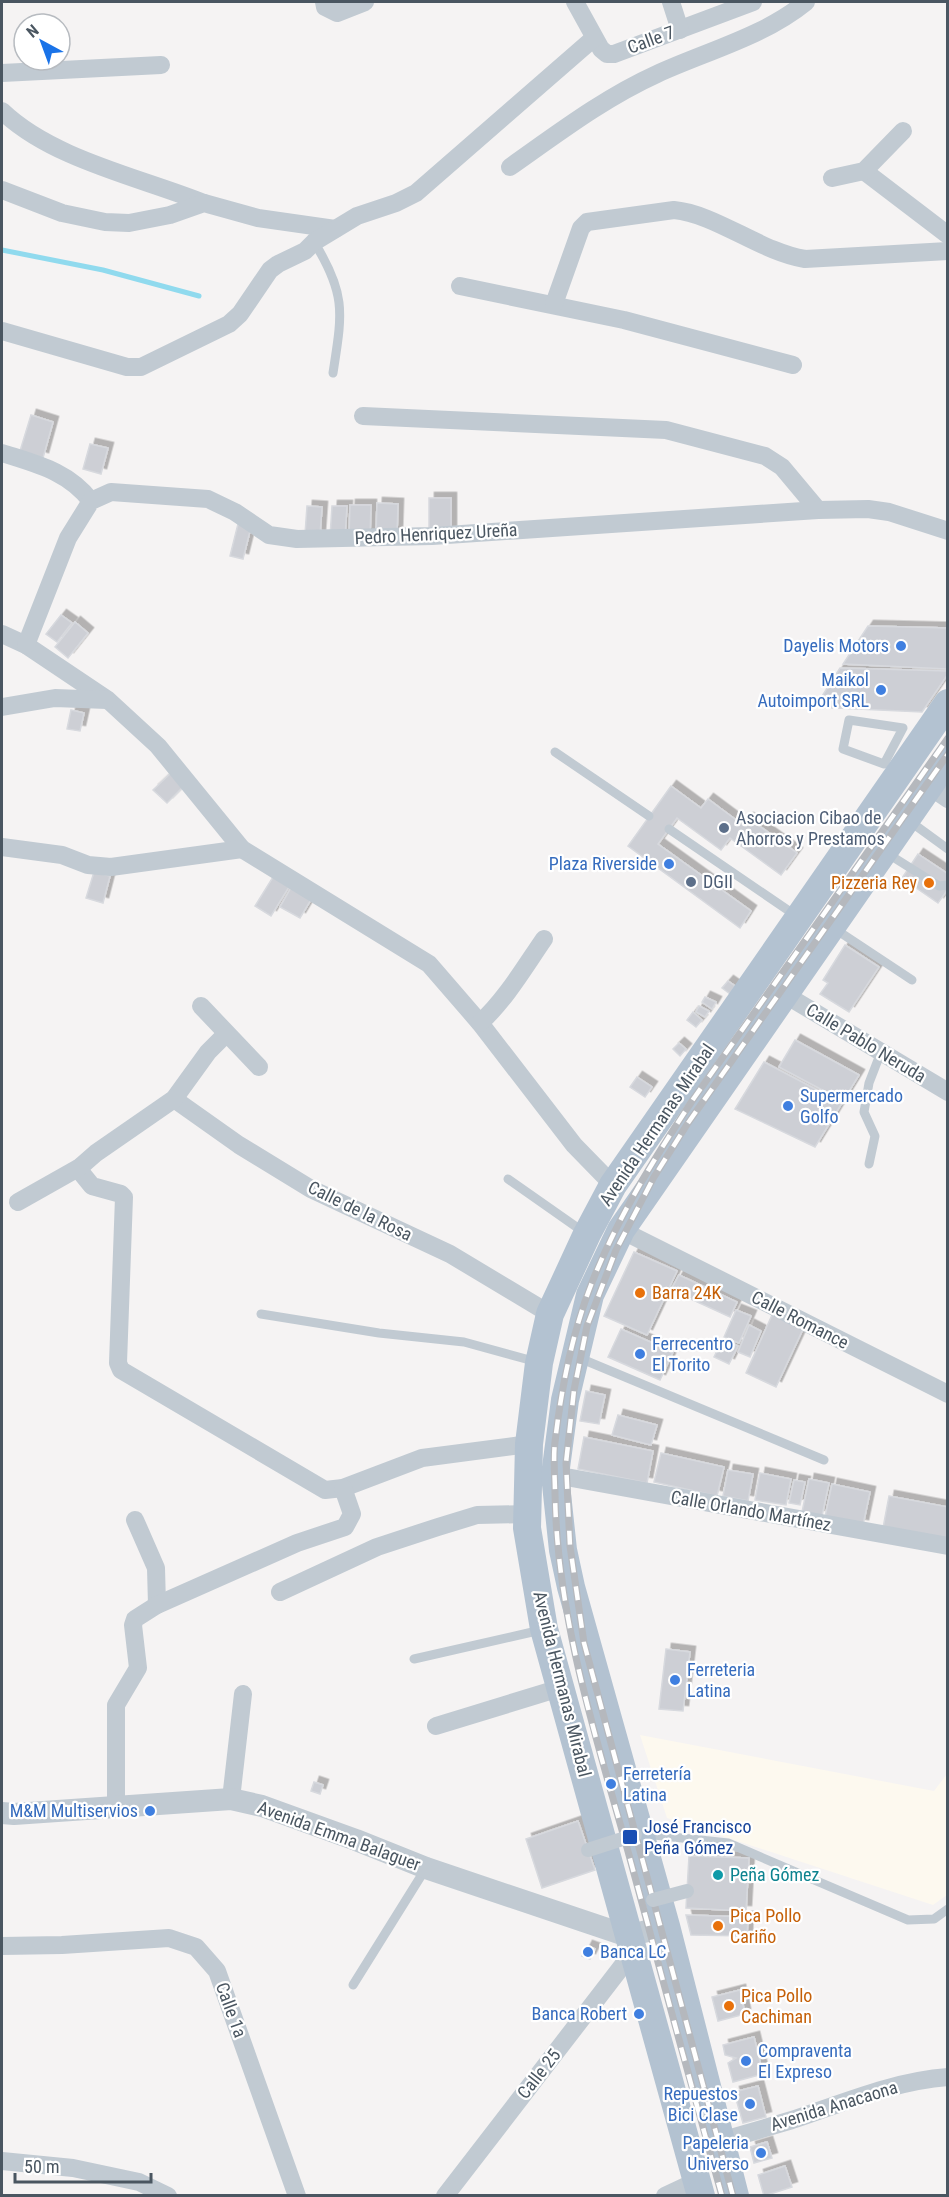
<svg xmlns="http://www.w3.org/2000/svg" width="949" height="2197" font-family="'Roboto Condensed',sans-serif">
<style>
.commercial{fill:#fdf9ef}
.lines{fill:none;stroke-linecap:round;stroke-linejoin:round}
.stream{stroke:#90daee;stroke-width:5}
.building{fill:#cdcfd5;stroke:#d7d9de;stroke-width:1.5;filter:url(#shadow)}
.service{stroke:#c1cad2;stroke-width:9}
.minor{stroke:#c1cad2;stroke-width:18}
.tertiary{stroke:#c1cad2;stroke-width:22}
.primary{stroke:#b3c2d1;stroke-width:28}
.rail-casing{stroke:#b5b8bd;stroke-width:7}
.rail{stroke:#fff;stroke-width:4.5;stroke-dasharray:14;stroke-linecap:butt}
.pedestrian-bridge{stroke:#c1cad2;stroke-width:14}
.shop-dot{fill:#3f7fe0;stroke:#fff;stroke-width:2}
.service-dot{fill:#5c6f8a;stroke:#fff;stroke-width:2}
.food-dot{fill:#e8710a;stroke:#fff;stroke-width:2}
.transit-dot{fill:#1a4fb4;stroke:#fff;stroke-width:2}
.culture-dot{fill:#0f9aa8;stroke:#fff;stroke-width:2}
.labels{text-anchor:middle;stroke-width:4.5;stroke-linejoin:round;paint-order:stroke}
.street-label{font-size:18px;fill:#4a5661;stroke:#fff}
.shop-label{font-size:18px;fill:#366cbe;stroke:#fff;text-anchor:end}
.service-label{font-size:18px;fill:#4e5e75;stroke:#fff;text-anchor:start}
.food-label{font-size:18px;fill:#c56008;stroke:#fff;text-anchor:start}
.transit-label{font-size:18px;fill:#164399;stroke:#fff;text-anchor:start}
.culture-label{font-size:18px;fill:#0d838f;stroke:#fff;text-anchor:start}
</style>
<defs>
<filter id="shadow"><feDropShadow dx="5.5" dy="-5.5" stdDeviation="0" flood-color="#0004"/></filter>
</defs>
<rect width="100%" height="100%" fill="#f5f3f3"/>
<path class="commercial" d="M640 1735 934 1791 947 1774V1895L933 1905 667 1818Z"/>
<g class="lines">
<path class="stream" d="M2 250 103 270 199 296"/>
</g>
<g class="building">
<path d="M31 415 53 422 43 458 20 451Z"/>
<path d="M90 444 108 448 101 474 83 469Z"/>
<rect x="429" y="498" width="22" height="34"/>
<path d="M377 503 398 504 397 534H376Z"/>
<path d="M350 505H371L370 537 349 536Z"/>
<path d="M307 506 322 507 320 535 305 534Z"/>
<path d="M332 506H347L345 538 330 537Z"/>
<path d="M238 524 251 527 243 559 230 556Z"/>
<path d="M61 615 72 623 57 642 46 634Z"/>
<path d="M75 622 88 633 68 658 55 647Z"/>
<path d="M868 626 948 628V669L843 664Z"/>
<path d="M840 668 948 671V674L922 712 815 707Z"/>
<path d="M71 710 84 713 80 731 67 729Z"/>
<path d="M173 771 186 784 167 803 153 790Z"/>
<path d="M671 786 701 808 708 799 743 825 748 818 797 853 781 875 730 838 721 850 677 818 658 844 751 911 740 928 628 846Z"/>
<path d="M918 854 948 874V889L938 903 902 878Z"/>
<path d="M94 872 110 876 103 903 86 898Z"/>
<path d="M273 877 289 887 271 916 255 906Z"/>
<path d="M292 886 312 898 300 918 280 907Z"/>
<path d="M845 945 879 967 849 1012 820 994 828 983 823 980Z"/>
<path d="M728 981 735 986 730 994 722 988Z"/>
<path d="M705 997 716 1002 712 1009 702 1002Z"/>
<path d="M699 1006 709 1011 705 1017 696 1012Z"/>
<path d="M693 1012 702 1020 696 1027 687 1020Z"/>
<path d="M795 1040 859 1075 843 1101 779 1067Z"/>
<path d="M679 1043 686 1049 680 1056 673 1049Z"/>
<path d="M764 1062 842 1103 815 1147 735 1109Z"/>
<path d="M637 1077 652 1087 645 1097 630 1087Z"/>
<path d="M634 1252 677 1271 647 1335 604 1316Z"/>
<path d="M679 1275 737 1302 730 1317 671 1290Z"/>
<path d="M736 1310 751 1316 739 1343 724 1337Z"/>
<path d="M772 1315 803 1329 776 1387 746 1373Z"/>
<path d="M749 1325 761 1331 750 1357 738 1352Z"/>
<path d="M621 1329 673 1352 660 1380 608 1357Z"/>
<path d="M723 1339 738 1346 729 1364 714 1357Z"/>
<path d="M586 1391 605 1395 599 1424 580 1421Z"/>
<path d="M618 1415 657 1425 651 1445 612 1435Z"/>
<path d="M584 1437 653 1451 647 1483 578 1469Z"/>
<path d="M661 1453 724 1467 717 1496 654 1482Z"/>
<path d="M728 1470 753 1474 748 1501 723 1496Z"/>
<path d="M760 1473 791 1479 786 1505 755 1500Z"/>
<path d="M809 1479 829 1483 822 1516 802 1512Z"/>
<path d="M794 1480 805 1482 800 1505 789 1503Z"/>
<path d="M832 1484 870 1492 863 1525 825 1517Z"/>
<path d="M889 1496 948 1507V1540L883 1528Z"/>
<path d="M666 1649 690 1652 683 1711 659 1709Z"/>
<path d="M314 1782 323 1785 320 1794 311 1791Z"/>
<path d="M578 1821 595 1870 542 1888 526 1839Z"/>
<path d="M689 1856 749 1858 746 1911 686 1908Z"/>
<path d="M686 1915 748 1917 747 1936 691 1935Z"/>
<path d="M587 1946 595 1949 590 1959 582 1956Z"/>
<path d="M740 1990 745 2014 718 2021 712 1997Z"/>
<path d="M754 2037 763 2074 733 2082 728 2063 736 2058 725 2055 723 2045Z"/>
<path d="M758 2086 766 2117 743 2123 734 2092Z"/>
<path d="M767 2142 772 2158 754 2163 750 2147Z"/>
<path d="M785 2166 792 2187 764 2196 758 2175Z"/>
</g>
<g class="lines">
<g class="service">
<path d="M314 242C347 295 342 314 333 373"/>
<path d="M849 720 903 728 884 764 843 749Z"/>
<path d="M555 752 649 816"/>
<path d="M908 820 948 849"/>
<path d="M669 829 795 915"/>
<path d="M885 852 939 886 948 885"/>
<path d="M835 929 912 980"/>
<path d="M869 1164 875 1136 864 1112 869 1083 881 1052"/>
<path d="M508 1179 585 1233"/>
<path d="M261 1314 379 1333 464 1342 537 1362"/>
<path d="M577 1357 824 1460"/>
<path d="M414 1659 541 1630"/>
<path d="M645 1834 728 1843 908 1920 934 1919 948 1909"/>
<path d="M353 1985 426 1868"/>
</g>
<g class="minor">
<path d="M324 2 325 7 337 13 365 2"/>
<path d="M575 2 601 49 607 54H614L753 2"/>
<path d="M671 2 680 30"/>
<path d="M2 73 161 65"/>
<path d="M2 111C52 159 139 177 204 203"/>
<path d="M510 167C557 134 604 98 657 74 707 51 763 37 806 2"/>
<path d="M864 171 948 235"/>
<path d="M832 178 864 171 903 131"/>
<path d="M2 190 62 213 105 222 129 223 170 215 204 203 258 218 335 229"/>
<path d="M460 286 624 320 793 365"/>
<path d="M554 304 581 228 587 222 674 210C716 214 761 252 805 259L948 251"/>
<path d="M2 331 127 367H141L229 324 240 314 270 270 278 264 305 251 314 242 357 216 396 203 416 193 594 38"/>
<path d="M363 416 666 430 765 456 782 467 818 510"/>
<path d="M2 453C36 464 68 471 91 501"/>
<path d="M2 634 26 645 108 700 158 746 242 849 429 964 480 1023 574 1145 613 1185"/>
<path d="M26 645 68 538 91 501 111 492 208 499 235 512 269 535 297 539 432 536 818 510 868 509 889 512 948 531"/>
<path d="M2 707 55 698 107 700"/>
<path d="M929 786 948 799"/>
<path d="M2 847 62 855 88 865 111 867 242 849"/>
<path d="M784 994 948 1092"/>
<path d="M201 1006 259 1067"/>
<path d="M480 1023C506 999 524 968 544 939"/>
<path d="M174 1099 239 1145 311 1189 450 1254 550 1314"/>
<path d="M80 1167 79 1170 92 1186 121 1194 124 1197 118 1363 121 1370 325 1490 343 1488 422 1458 529 1444"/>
<path d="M18 1202 80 1167 96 1153 174 1099 208 1052 226 1034"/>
<path d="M621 1230 948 1394"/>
<path d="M555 1475 948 1546"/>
<path d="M135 1520 156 1568 157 1605"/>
<path d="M280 1592 377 1547 438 1527 477 1515 527 1514"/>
<path d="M436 1726 560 1688"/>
<path d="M231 1799 243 1694"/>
<path d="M116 1806V1705L138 1668 133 1625 135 1619 157 1605 297 1543 345 1527 352 1514 343 1488"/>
<path d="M2 1946 62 1945 169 1938 196 1947 217 1971 297 2196"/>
<path d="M721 2141C745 2134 769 2127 792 2120 843 2103 894 2081 948 2077"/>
<path d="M2 2161 73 2168 139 2182 168 2196"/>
<path d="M445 2196 633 1952"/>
<path d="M665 2196 697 2181"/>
</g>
<path class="tertiary" d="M2 1813 14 1814 231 1799 262 1806 356 1840 426 1868 628 1936 666 1926"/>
<g class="primary">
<path d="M701 2196 544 1629 527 1528 529 1444 539 1363 550 1314 587 1234 613 1185 948 703"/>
<path d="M735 2196 666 1926 571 1587 563 1550 555 1475 565 1400 590 1295 621 1230 948 759"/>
</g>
<defs>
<g id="rail">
<path d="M722 2196C690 2082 660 1969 629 1855 596 1737 557 1618 555 1494 555 1477 553 1459 555 1442 561 1390 572 1334 591 1285 617 1218 655 1157 694 1098L948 738"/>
<path d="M733 2196 584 1643 570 1546 566 1463 574 1390 587 1326 616 1250 654 1177 688 1123 948 754"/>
</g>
</defs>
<use href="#rail" class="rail-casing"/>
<use href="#rail" class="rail"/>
<g class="pedestrian-bridge">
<path d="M588 1850 635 1835"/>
<path d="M653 1900 687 1891"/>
</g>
</g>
<g class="shop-dot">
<circle cx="901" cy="646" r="6"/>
<circle cx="881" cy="690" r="6"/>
<circle cx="669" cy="864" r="6"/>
<circle cx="788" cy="1106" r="6"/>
<circle cx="640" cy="1354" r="6"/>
<circle cx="675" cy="1680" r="6"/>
<circle cx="611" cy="1784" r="6"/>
<circle cx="150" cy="1811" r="6"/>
<circle cx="588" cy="1952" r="6"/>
<circle cx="639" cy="2014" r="6"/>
<circle cx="746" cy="2061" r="6"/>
<circle cx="750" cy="2104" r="6"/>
<circle cx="761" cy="2153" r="6"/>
</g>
<g class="service-dot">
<circle cx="724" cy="828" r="6"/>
<circle cx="691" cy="882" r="6"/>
</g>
<g class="food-dot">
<circle cx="929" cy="883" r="6"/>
<circle cx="640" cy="1293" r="6"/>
<circle cx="718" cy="1926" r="6"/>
<circle cx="729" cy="2006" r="6"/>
</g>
<rect class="transit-dot" x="622" y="1829" width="16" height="16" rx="3"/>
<circle class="culture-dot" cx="718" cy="1875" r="6"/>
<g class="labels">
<g class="street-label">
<text transform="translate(651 40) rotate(-20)" y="6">Calle 7</text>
<text transform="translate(436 534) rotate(-3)" y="6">Pedro Henriquez Ureña</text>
<text transform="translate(866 1043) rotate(31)" y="6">Calle Pablo Neruda</text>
<text transform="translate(657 1125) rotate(-56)" y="6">Avenida Hermanas Mirabal</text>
<text transform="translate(360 1211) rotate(26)" y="6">Calle de la Rosa</text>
<text transform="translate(800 1320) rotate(27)" y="6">Calle Romance</text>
<text transform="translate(751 1511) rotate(10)" y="6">Calle Orlando Martínez</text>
<text transform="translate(562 1684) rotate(76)" y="6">Avenida Hermanas Mirabal</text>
<text transform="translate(339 1836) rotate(20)" y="6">Avenida Emma Balaguer</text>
<text transform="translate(231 2010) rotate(70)" y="6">Calle 1a</text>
<text transform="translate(539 2074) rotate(-52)" y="6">Calle 25</text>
<text transform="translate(834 2106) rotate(-17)" y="6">Avenida Anacaona</text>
</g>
<g class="shop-label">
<text x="889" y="652">Dayelis Motors</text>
<text x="869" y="686">Maikol<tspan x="869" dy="21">Autoimport SRL</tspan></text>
<text x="657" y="870">Plaza Riverside</text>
<text x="800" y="1102" text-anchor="start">Supermercado<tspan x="800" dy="21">Golfo</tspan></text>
<text x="652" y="1350" text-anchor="start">Ferrecentro<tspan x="652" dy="21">El Torito</tspan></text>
<text x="687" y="1676" text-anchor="start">Ferreteria<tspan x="687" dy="21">Latina</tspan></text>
<text x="623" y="1780" text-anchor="start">Ferretería<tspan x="623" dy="21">Latina</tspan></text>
<text x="138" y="1817">M&amp;M Multiservios</text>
<text x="600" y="1958" text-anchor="start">Banca LC</text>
<text x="627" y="2020">Banca Robert</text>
<text x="758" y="2057" text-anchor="start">Compraventa<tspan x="758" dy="21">El Expreso</tspan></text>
<text x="738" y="2100">Repuestos<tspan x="738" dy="21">Bici Clase</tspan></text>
<text x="749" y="2149">Papeleria<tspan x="749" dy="21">Universo</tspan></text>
</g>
<g class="service-label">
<text x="736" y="824">Asociacion Cibao de<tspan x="736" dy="21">Ahorros y Prestamos</tspan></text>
<text x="703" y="888">DGII</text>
</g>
<g class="food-label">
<text x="917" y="889" text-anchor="end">Pizzeria Rey</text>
<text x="652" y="1299">Barra 24K</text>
<text x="730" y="1922">Pica Pollo<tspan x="730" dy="21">Cariño</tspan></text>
<text x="741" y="2002">Pica Pollo<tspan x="741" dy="21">Cachiman</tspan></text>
</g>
<g class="transit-label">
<text x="644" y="1833">José Francisco<tspan x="644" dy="21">Peña Gómez</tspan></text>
</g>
<g class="culture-label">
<text x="730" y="1881">Peña Gómez</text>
</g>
</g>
<rect width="949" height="2197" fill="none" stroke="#4a5661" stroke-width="6"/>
<g transform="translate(42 42) rotate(319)"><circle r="28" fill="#ffffff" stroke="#b7bbc0" stroke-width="1.5"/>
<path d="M0-4.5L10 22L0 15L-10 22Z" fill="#1a73e8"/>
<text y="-9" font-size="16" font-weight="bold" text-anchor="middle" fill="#4a5661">N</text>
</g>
<path d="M15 2173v9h136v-9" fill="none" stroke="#4a5661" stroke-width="3"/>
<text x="24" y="2173" font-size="18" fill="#4a5661" stroke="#ffffff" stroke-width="4.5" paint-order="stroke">50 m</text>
</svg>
